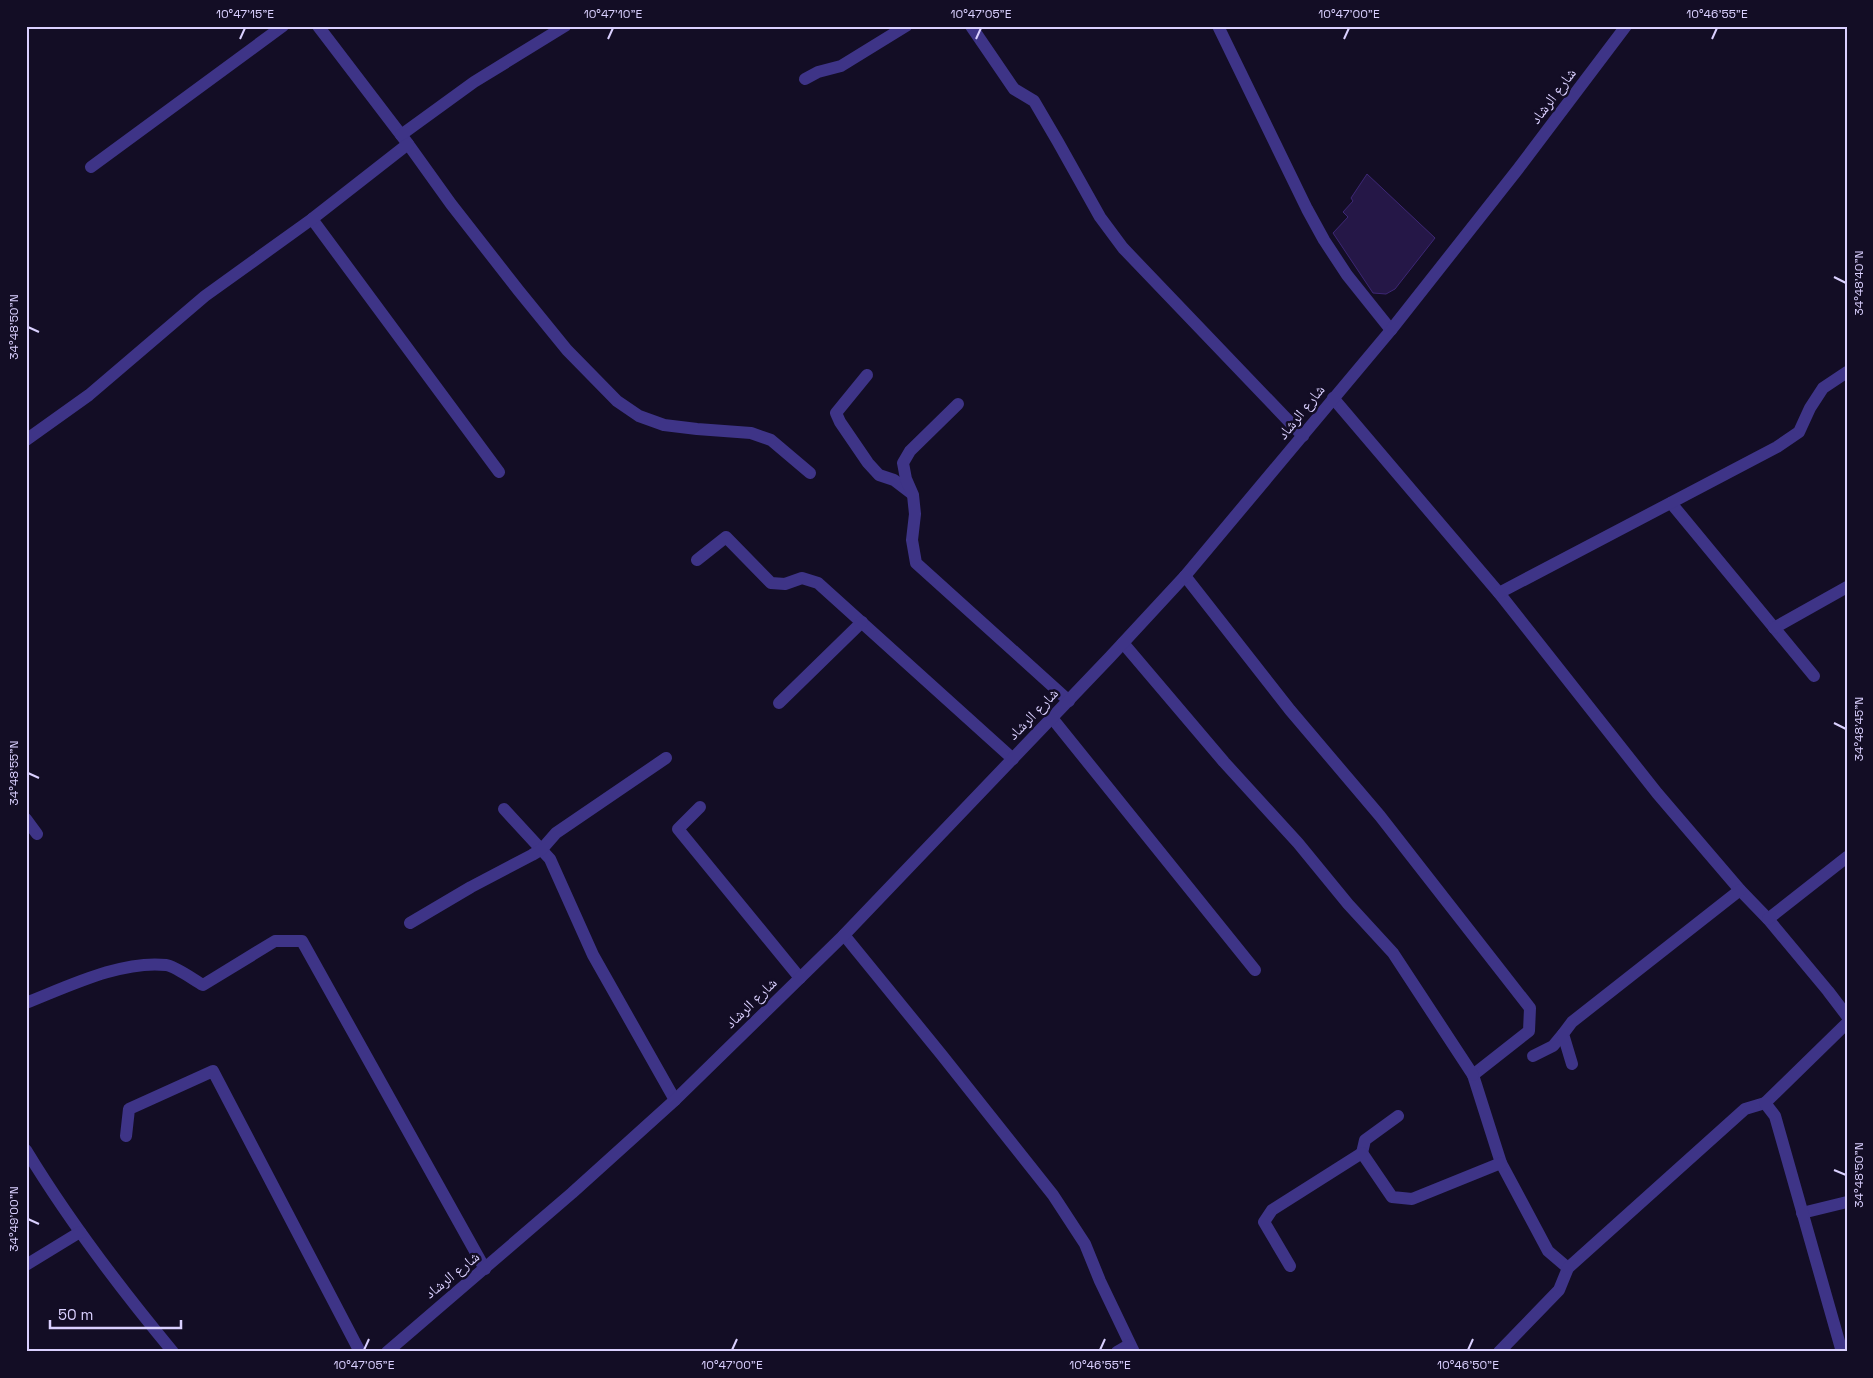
<svg xmlns="http://www.w3.org/2000/svg" width="1873" height="1378" font-family="'Space Grotesk','Noto Naskh Arabic',sans-serif">
<style>
.building{fill:#251747;stroke:#3d2775}
.lines{fill:none;stroke-linecap:round;stroke-linejoin:round}
.minor{stroke:#3e3487;stroke-width:12}
.tertiary{stroke:#3e3487;stroke-width:12}
.ticks{fill:none;stroke:#dad0ff;stroke-width:2}
.labels{text-anchor:middle;stroke-width:5;stroke-linejoin:round;paint-order:stroke}
.street-label{font-size:15px;fill:#dad0ff;stroke:#130d25}
.neatline{fill:none;stroke:#dad0ff;stroke-width:2}
.ticks-label{font-size:12px;text-anchor:middle;fill:#dad0ff}
</style>
<rect width="100%" height="100%" fill="#130d25"/>
<path class="building" d="M1367 174 1435 238 1395 289 1386 294 1373 293 1333 233 1348 217 1343 212 1353 201 1351 198Z"/>
<g class="lines">
<g class="minor">
<path d="M318 26 408 144 451 204 519 291 567 350 617 401 639 416 664 425 697 429 751 433 771 440 810 473"/>
<path d="M971 26 1014 89 1034 101 1058 142 1100 217 1123 248 1303 436"/>
<path d="M1218 26 1307 209 1324 240 1347 275 1391 330"/>
<path d="M805 79 818 72 841 66 906 26"/>
<path d="M401 135 474 82 565 26"/>
<path d="M91 167 283 26"/>
<path d="M312 219 499 472"/>
<path d="M867 375 836 413 840 422 868 463 879 475 894 480 911 493"/>
<path d="M1333 398 1499 593 1657 793 1740 890 1768 919 1828 991 1847 1016"/>
<path d="M958 404 910 451 903 463 906 479 913 495 915 514 912 540 916 563 1069 701"/>
<path d="M26 440 89 395 205 296 312 219 408 144"/>
<path d="M1671 503 1814 676"/>
<path d="M697 560 726 537 771 583 785 584 802 578 818 583 1013 759"/>
<path d="M1185 576 1290 710 1380 816 1530 1008 1529 1031 1473 1075 1501 1163 1548 1251 1568 1268"/>
<path d="M1499 593 1777 447 1799 432 1810 408 1823 388 1847 372"/>
<path d="M1774 628 1847 587"/>
<path d="M1123 643 1224 762 1298 843 1348 904 1393 953 1473 1075"/>
<path d="M779 703 862 622"/>
<path d="M1052 718 1255 970"/>
<path d="M700 807 678 829 800 978"/>
<path d="M504 809 550 859 593 955 675 1100"/>
<path d="M26 819 37 834"/>
<path d="M1768 919 1847 857"/>
<path d="M410 923 471 887 532 855 542 849 556 833 666 758"/>
<path d="M844 935 941 1054 1053 1195 1085 1244 1100 1281 1134 1352"/>
<path d="M26 1003C67 987 121 960 166 965 175 966 194 980 203 985L275 941H302L485 1269"/>
<path d="M1533 1056 1553 1046 1563 1034"/>
<path d="M1572 1064 1563 1034 1572 1022 1740 890"/>
<path d="M126 1136 129 1109 213 1071 360 1352"/>
<path d="M26 1150C69 1221 120 1288 173 1352"/>
<path d="M1362 1153 1365 1140 1398 1116"/>
<path d="M1802 1213 1847 1202"/>
<path d="M26 1265 80 1232"/>
<path d="M1290 1266 1264 1222 1272 1210 1362 1153 1392 1197 1412 1199 1501 1163"/>
<path d="M1117 1352 1129 1345"/>
<path d="M1499 1352 1559 1290 1568 1268 1745 1109 1765 1103"/>
<path d="M1842 1352 1775 1116 1765 1103 1847 1023"/>
</g>
<path class="tertiary" d="M387 1352 572 1193 675 1100 844 935 1110 657 1185 576 1391 330 1518 169 1626 26"/>
</g>
<path class="ticks" d="M240 39 245 28M608 39 613 28M976 39 981 28M1344 39 1349 28M1712 39 1717 28M1834 277 1846 283M28 327 39 332M1834 723 1846 729M28 773 39 778M1834 1170 1846 1175M28 1219 39 1224M364 1350 369 1339M732 1350 737 1339M1100 1350 1105 1339M1468 1350 1473 1339"/>
<g class="labels">
<g class="street-label">
<text transform="translate(1553 96) rotate(-53)" y="5">شارع الرشاد</text>
<text transform="translate(1301 412) rotate(-51)" y="5">شارع الرشاد</text>
<text transform="translate(1033 714) rotate(-46)" y="5">شارع الرشاد</text>
<text transform="translate(751 1003) rotate(-44)" y="5">شارع الرشاد</text>
<text transform="translate(452 1275) rotate(-39)" y="5">شارع الرشاد</text>
</g>
</g>
<rect width="1873" height="1378" fill="none" stroke="#130d25" stroke-width="55"/>
<path d="M50 1320v8h131v-8" fill="none" stroke="#dad0ff" stroke-width="2.5"/>
<text x="58" y="1320" font-size="15" fill="#dad0ff" stroke="#130d25" stroke-width="4" paint-order="stroke">50 m</text>
<rect x="28" y="28" width="1818" height="1322" class="neatline"/>
<g class="ticks-label">
<text x="245" y="18">10°47'15"E</text>
<text x="613" y="18">10°47'10"E</text>
<text x="981" y="18">10°47'05"E</text>
<text x="1349" y="18">10°47'00"E</text>
<text x="1717" y="18">10°46'55"E</text>
<text transform="translate(1859 283) rotate(-90)" y="4">34°48'40"N</text>
<text transform="translate(14 327) rotate(-90)" y="4">34°48'50"N</text>
<text transform="translate(1859 729) rotate(-90)" y="4">34°48'45"N</text>
<text transform="translate(14 773) rotate(-90)" y="4">34°48'55"N</text>
<text transform="translate(1859 1175) rotate(-90)" y="4">34°48'50"N</text>
<text transform="translate(14 1219) rotate(-90)" y="4">34°49'00"N</text>
<text x="364" y="1369">10°47'05"E</text>
<text x="732" y="1369">10°47'00"E</text>
<text x="1100" y="1369">10°46'55"E</text>
<text x="1468" y="1369">10°46'50"E</text>
</g>
</svg>
